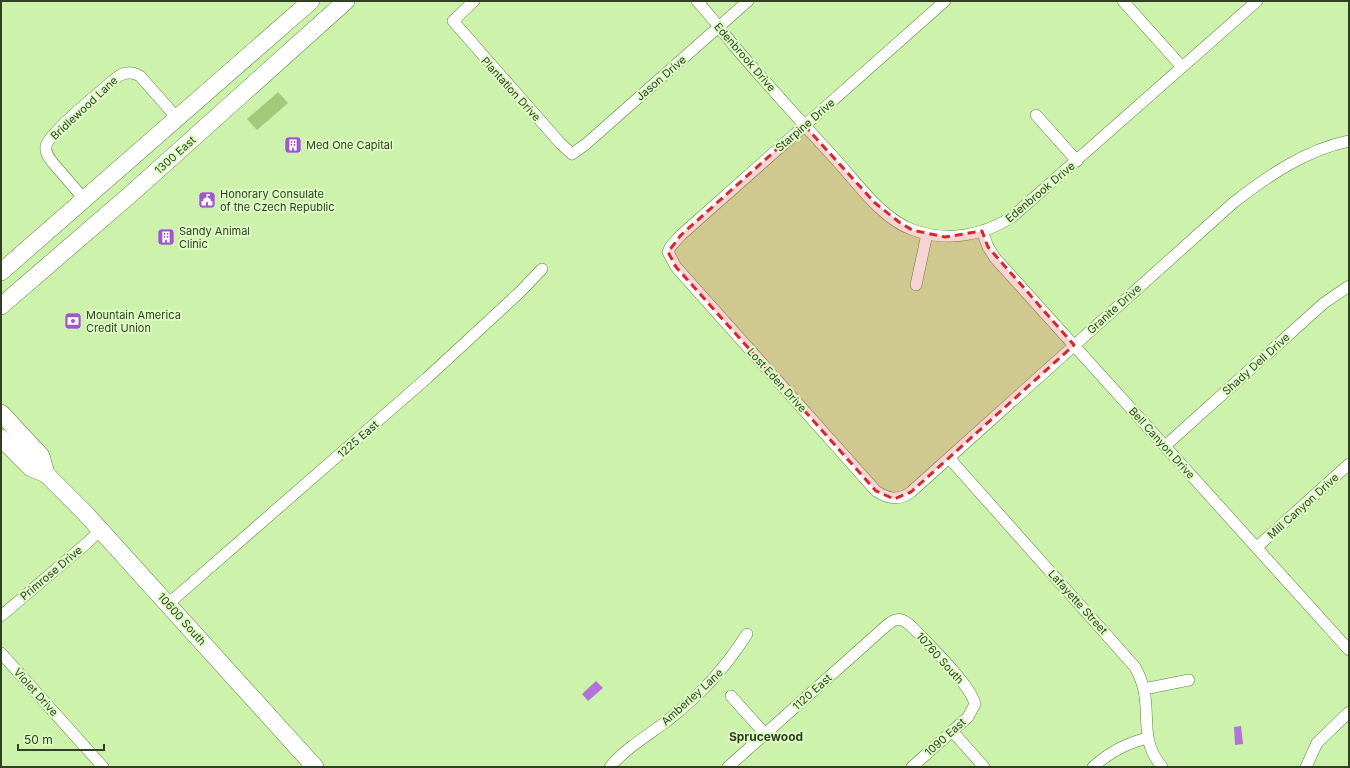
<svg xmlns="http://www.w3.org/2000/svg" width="1350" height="768" font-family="Inter,sans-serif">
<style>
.green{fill:#a0c978}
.water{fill:#b172da}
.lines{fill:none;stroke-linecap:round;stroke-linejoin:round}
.minor-casing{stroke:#5f803e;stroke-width:12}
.primary-casing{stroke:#5f803e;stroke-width:18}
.minor{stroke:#fff;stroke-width:11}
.primary{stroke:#fff;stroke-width:17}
.marked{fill:#d62828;fill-opacity:0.2;stroke:#d62828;stroke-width:3;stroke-dasharray:8 5;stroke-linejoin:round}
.labels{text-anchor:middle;stroke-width:4;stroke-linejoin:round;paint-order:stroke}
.street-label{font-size:11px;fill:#314023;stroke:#defdc4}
.poi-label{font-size:11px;fill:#314023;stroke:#defdc4;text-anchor:start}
.neighbourhood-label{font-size:12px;font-weight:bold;fill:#314023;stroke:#defdc4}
</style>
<rect width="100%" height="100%" fill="#cdf2ab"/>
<path class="green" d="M278 92 288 103 257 130 247 119Z"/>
<g class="water">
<path d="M596 681 603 688 588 701 582 694Z"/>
<path d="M1241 726 1243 744 1235 745 1234 727Z"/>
</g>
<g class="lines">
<defs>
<g id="minor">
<path d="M474 1 453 21 560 143 572 154 586 144 748 1"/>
<path d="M697 1C710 15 722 31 734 46 768 85 802 123 837 161 859 185 881 218 913 230 947 242 982 236 1012 217L1257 1"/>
<path d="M945 1 681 235 671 246 668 252 676 267 876 491C888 499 899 501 911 492L1233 203C1268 176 1305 150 1349 141"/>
<path d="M1123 1 1182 67"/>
<path d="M1036 115 1077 161"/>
<path d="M84 199 53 163C49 158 45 153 46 146 49 133 102 90 115 79 123 72 131 71 140 76L177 118"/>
<path d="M982 231 988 247 995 258 1349 650"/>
<path d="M916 285 927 234"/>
<path d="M1165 446 1324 303 1349 286"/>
<path d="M949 458 1135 667C1139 674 1142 682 1144 690 1150 720 1140 740 1162 767"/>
<path d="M1257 547 1349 464"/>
<path d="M168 604 427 378 520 292 542 269"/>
<path d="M1 616 88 542 101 529"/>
<path d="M1 653 103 767"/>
<path d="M1144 689 1189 680"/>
<path d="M731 696 765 734"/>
<path d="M952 731 984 767"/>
<path d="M610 767C626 748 647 736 667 721 700 695 724 670 747 634"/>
<path d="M728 767 886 626C897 616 903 618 913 628 929 645 970 684 975 704L968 717 912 767"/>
<path d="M1093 767C1110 752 1125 744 1147 738"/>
<path d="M1306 767 1317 743 1349 712"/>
</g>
<g id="primary">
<path d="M1 272 311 1"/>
<path d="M1 306 132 193 346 1"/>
<path d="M1 413 41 456 46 474"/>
<path d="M1 438 31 468 46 474 85 513 315 767"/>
</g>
</defs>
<use href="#minor" class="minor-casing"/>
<use href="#primary" class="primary-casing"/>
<use href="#minor" class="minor"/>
<use href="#primary" class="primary"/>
</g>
<path class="marked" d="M804 125 875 203 899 222 912 230 945 237 982 231 988 247 1074 345 911 492 894 499 876 491 676 267 668 252 681 235Z"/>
<defs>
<symbol id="building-square" viewBox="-11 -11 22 22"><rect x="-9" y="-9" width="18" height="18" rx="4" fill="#9f57cb" stroke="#defdc4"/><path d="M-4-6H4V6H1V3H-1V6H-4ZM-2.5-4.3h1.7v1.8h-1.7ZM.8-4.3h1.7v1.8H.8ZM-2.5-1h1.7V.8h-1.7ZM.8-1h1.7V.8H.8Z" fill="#fff"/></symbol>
<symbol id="civic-square" viewBox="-11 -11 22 22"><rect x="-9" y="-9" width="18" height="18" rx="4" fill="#9f57cb" stroke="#defdc4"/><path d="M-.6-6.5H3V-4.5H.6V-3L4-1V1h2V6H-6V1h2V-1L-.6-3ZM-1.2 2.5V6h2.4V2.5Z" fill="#fff"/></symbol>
<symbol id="bank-square" viewBox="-11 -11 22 22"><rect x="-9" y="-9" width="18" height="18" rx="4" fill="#9f57cb" stroke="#defdc4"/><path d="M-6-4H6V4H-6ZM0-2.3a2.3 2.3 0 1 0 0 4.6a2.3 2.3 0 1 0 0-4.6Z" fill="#fff"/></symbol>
</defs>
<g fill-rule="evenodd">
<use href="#building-square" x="283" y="135" width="20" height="20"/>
<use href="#civic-square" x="197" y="190" width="20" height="20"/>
<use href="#building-square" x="156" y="227" width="20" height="20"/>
<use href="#bank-square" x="63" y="311" width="20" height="20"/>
</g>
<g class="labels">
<g class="street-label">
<text transform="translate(745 57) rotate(49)" y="4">Edenbrook Drive</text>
<text transform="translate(661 78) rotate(-41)" y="4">Jason Drive</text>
<text transform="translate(511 89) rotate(48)" y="4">Plantation Drive</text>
<text transform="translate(84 108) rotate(-43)" y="4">Bridlewood Lane</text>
<text transform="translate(805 125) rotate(-41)" y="4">Starpine Drive</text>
<text transform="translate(175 155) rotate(-42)" y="4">1300 East</text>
<text transform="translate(1040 192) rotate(-40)" y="4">Edenbrook Drive</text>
<text transform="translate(1114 309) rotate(-42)" y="4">Granite Drive</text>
<text transform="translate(1256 364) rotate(-42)" y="4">Shady Dell Drive</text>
<text transform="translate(777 380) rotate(48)" y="4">Lost Eden Drive</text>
<text transform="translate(358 439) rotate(-41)" y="4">1225 East</text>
<text transform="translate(1162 443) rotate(48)" y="4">Bell Canyon Drive</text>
<text transform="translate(1303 506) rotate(-42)" y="4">Mill Canyon Drive</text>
<text transform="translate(51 573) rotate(-40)" y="4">Primrose Drive</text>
<text transform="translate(1078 602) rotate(48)" y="4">Lafayette Street</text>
<text transform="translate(182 619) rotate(48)" y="4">10600 South</text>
<text transform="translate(940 658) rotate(48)" y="4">10760 South</text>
<text transform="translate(36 692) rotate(48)" y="4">Violet Drive</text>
<text transform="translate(812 692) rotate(-42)" y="4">1120 East</text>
<text transform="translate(692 697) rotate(-42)" y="4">Amberley Lane</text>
<text transform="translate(945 737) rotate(-42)" y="4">1090 East</text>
</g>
<g class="poi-label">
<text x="306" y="149">Med One Capital</text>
<text x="220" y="198">Honorary Consulate<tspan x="220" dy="13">of the Czech Republic</tspan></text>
<text x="179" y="235">Sandy Animal<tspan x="179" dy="13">Clinic</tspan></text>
<text x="86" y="319">Mountain America<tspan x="86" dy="13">Credit Union</tspan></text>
</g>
<g class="neighbourhood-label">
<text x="766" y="741">Sprucewood</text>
</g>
</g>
<rect width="1350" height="768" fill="none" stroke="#314023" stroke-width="4"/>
<path d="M18 744v6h86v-6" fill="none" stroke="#314023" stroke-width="2"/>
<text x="24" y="744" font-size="12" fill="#314023" stroke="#defdc4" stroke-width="3" paint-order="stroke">50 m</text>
</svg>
